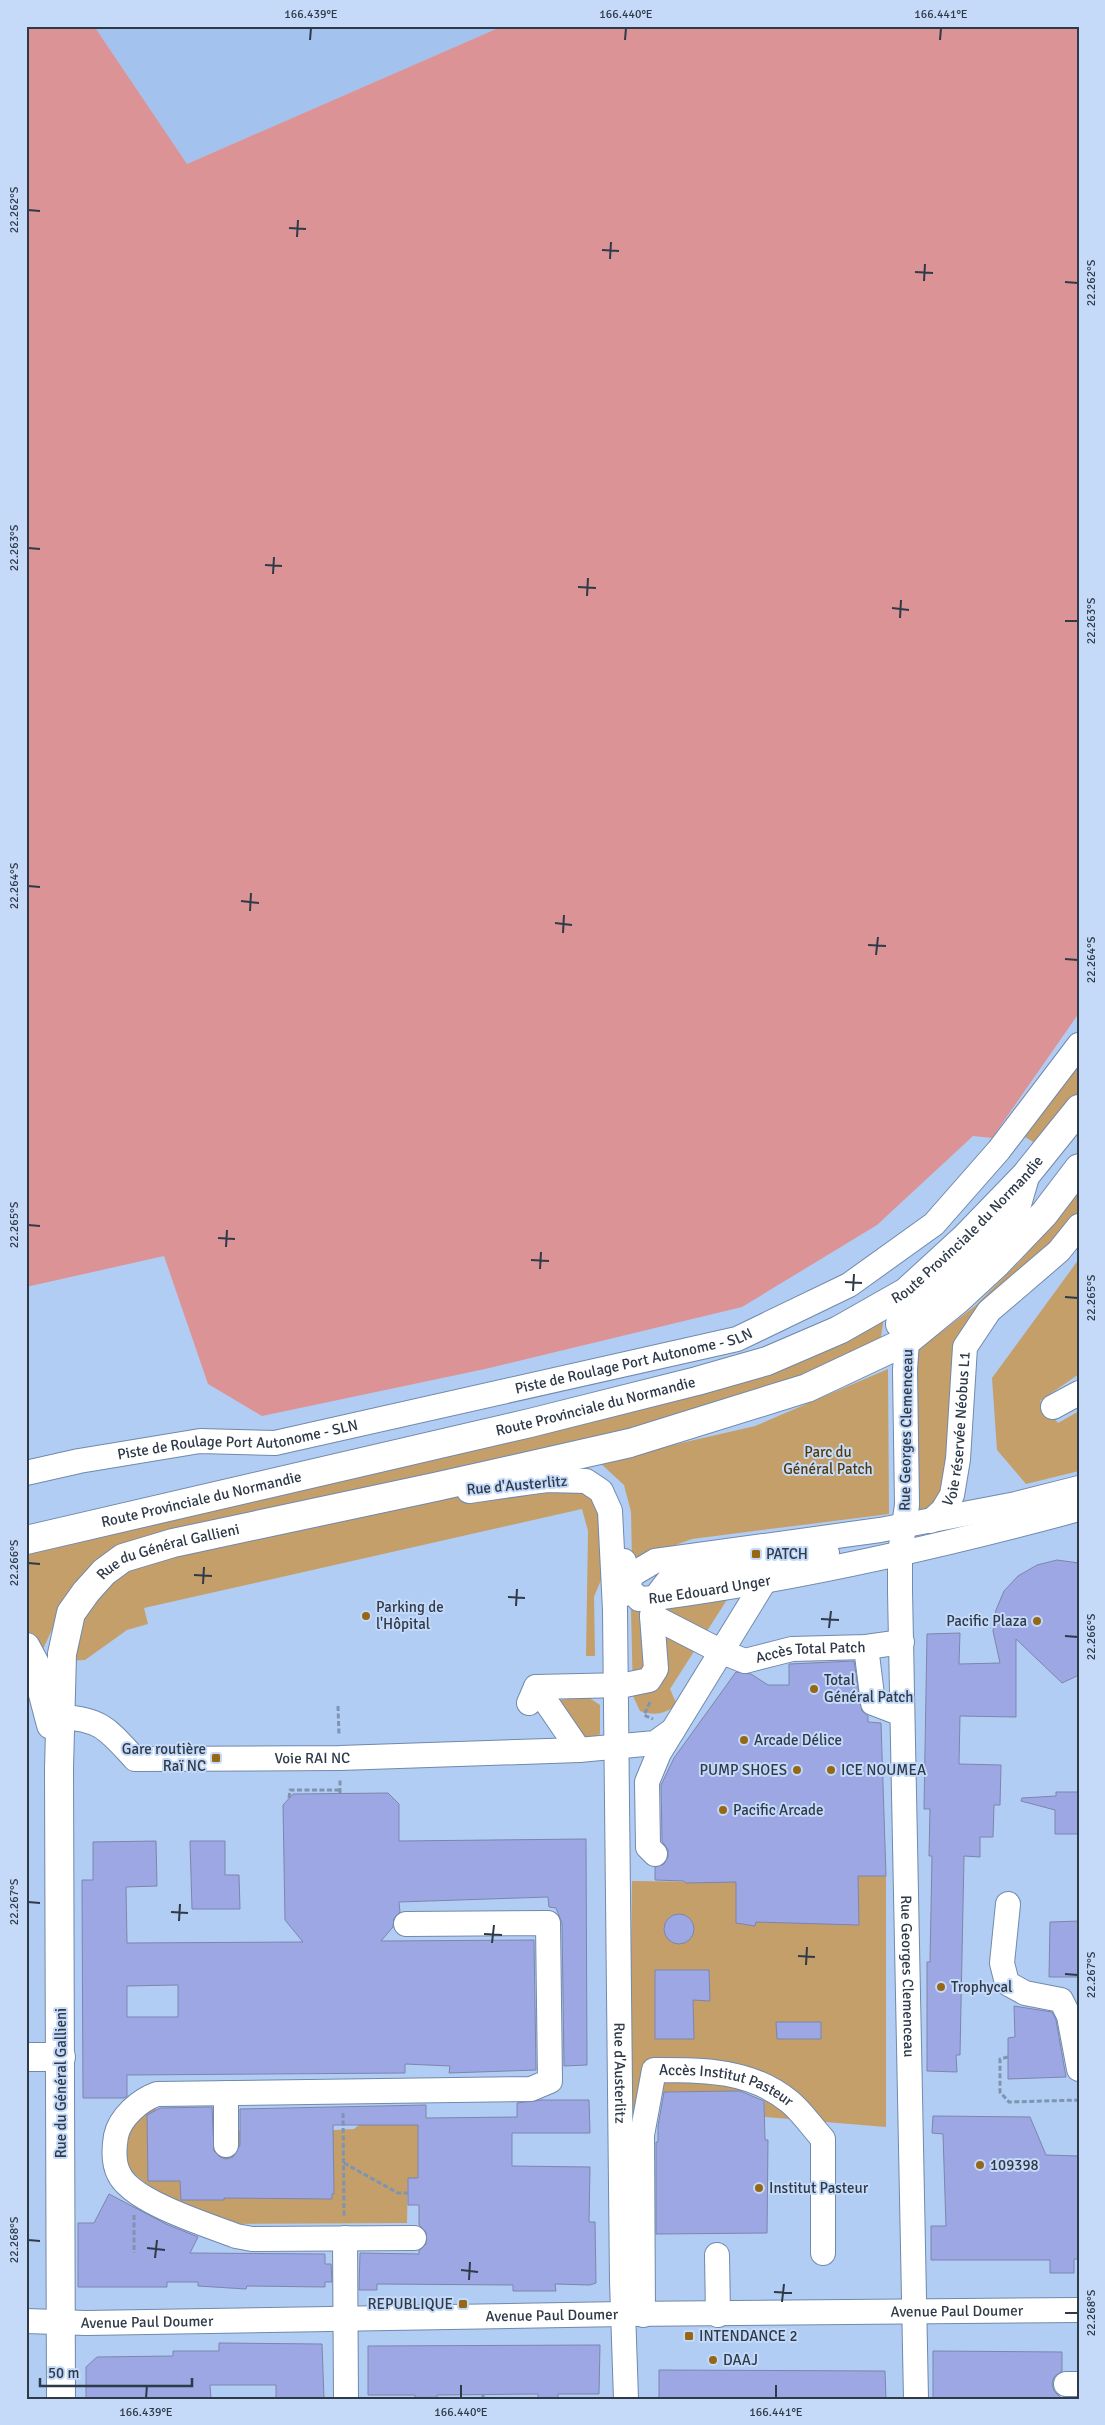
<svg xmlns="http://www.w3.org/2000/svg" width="1105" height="2425" font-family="Signika,sans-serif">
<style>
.built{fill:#a3c2ed}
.green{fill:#c49f69}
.water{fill:#dc9396}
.building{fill:#9ca7e4;stroke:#7d85ac;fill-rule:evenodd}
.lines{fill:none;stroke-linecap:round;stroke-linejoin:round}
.minor-casing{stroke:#7089ac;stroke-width:26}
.major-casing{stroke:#7089ac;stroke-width:30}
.path{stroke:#7f94b1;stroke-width:3;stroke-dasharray:5 2.5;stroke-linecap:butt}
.minor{stroke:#fff;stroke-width:24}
.major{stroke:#fff;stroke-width:28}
.ticks{fill:none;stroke:#2f3a49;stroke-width:2}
.poi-dot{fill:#966816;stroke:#c4daf8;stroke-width:2}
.labels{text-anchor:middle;stroke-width:4;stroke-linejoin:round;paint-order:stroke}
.street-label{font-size:15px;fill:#2f3a49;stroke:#c4daf8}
.park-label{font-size:15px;fill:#543908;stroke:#c4daf8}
.poi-label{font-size:15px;fill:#2f3a49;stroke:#c4daf8;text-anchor:start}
.neatline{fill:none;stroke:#2f3a49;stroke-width:2}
.ticks-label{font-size:12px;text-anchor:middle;fill:#2f3a49}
</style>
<rect width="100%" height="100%" fill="#b2cdf3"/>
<path class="built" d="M94 26H503L187 164Z"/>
<g class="green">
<path d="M1079 1060V1095L1038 1145 1022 1135Z"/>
<path d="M1079 1192V1218L986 1306 945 1495 923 1519 911 1510 914 1353 975 1306 1021 1260Z"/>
<path d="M1079 1259V1374L1040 1401 1058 1423 1079 1411V1471L1026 1484 997 1450 992 1378Z"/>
<path d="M884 1317 880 1343 774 1388 607 1435 140 1540 63 1606 42 1651 26 1638V1552Z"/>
<path d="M888 1369 889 1514 692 1539 632 1561 631 1512 624 1485 599 1462 755 1426Z"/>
<path d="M525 1485 587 1492 594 1503 601 1522V1580L594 1597 595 1656H586L588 1531 582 1509 144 1608 148 1624 127 1630 85 1660 64 1661 97 1589 140 1563 434 1498 467 1496Z"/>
<path d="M730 1595 670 1689 677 1705C665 1714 654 1716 640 1711L633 1696 631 1610Z"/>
<path d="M590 1695 591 1699 600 1705V1734L583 1742 556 1701Z"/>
<path d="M732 1875 886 1876V2127L765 2117 764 2091 657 2092 628 2174 632 1881 719 1882Z"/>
<path d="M147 2106 219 2131 334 2130 354 2129 359 2125H418V2178H408L407 2223 231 2224 166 2200 132 2172 126 2163 129 2124Z"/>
</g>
<path class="water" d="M26 26H94L187 164 503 26H1079V1013L992 1138 973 1136 877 1225 742 1307 485 1369 262 1416 208 1384 164 1256 26 1287Z"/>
<g class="building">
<path d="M1057 1560 1079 1563V1675L1062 1683 1016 1639V1717L960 1716 959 1764 1001 1765 1000 1805H994L993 1837H980V1857L964 1856 960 2055H956L957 2072 927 2071V1962H930L932 1856H929L930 1809H924L927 1634 960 1633 959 1664 1000 1663 993 1631 996 1610 1004 1591 1018 1576 1037 1565Z"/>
<path d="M854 1661 862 1711 868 1716V1722L881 1723 886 1876H858L859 1925 756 1922 755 1926 736 1923V1882L686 1883 684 1881 655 1880V1867L664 1864 668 1857V1850L662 1841 661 1785 674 1758 736 1672 751 1674 768 1685H789V1664Z"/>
<path d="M1056 1792H1079V1834H1055V1810L1021 1801 1022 1798 1056 1796Z"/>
<path d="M388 1793 399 1804V1841L586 1839 587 2065 564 2066 562 1923 556 1908 549 1907 548 1897 399 1902 400 1912 394 1918 393 1927 381 1941 534 1940 536 2070 449 2073 450 2066 405 2064V2073L127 2075V2096L124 2098H83L82 1880H93V1842L156 1841 157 1886 126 1887 127 1943 303 1942 285 1920 283 1805 293 1794ZM178 1985V2017H127V1986Z"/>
<path d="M190 1841H225V1875H239L240 1909H192Z"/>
<circle cx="679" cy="1929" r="15"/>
<path d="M1079 1921V1977H1049L1050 1922Z"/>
<path d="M655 1970H709L710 2001 693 2000 694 2039H655Z"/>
<path d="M1014 2006 1052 2012 1056 2020 1066 2077 1008 2079V2038L1015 2037Z"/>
<path d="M776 2022H821V2039H777Z"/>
<path d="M740 2091 764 2101 765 2140H768L767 2233 656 2234V2142H658V2126L664 2092Z"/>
<path d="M541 2100H589L590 2133H512V2166L590 2167 589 2222H595L596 2283 590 2285 555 2284 556 2291H513V2285L377 2284V2290H359L360 2253 419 2254V2251L426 2244V2232L419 2225V2205H408V2178H418V2125H333L334 2194H332V2199L224 2198V2200H181L180 2181H148L147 2115 160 2108 212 2107 214 2151 220 2157 226 2159 233 2157 240 2145V2109L426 2105V2118L517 2117V2103Z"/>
<path d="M933 2116 1030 2117 1046 2155 1079 2156V2259H1074V2273H1050V2260H931V2226H946L943 2134 932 2133Z"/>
<path d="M109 2194 166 2224 198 2237 190 2253 325 2254V2264H331L332 2282H325V2287L247 2286 246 2289 198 2286V2282H167V2287H78V2223H94Z"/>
<path d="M219 2343 322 2344 324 2399H276V2385H210L211 2399H86V2367L97 2357 173 2356V2351H219Z"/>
<path d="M600 2345 599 2394H558V2399H538V2394L437 2395V2399H415V2395H368V2346Z"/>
<path d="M933 2351 1062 2352V2371L1054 2377 1052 2384 1054 2391 1062 2399H933Z"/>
<path d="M659 2370 885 2371 886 2399H659Z"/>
</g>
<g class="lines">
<defs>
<g id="minor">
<path id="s1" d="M907 1341 905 1370 907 1505 900 1553V1591L916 2399"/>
<path d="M1053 1407 1079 1393"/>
<path id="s2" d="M26 1473 79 1461 200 1441 275 1443 737 1339 849 1285 934 1224 999 1150 1079 1045"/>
<path id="s3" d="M469 1491 547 1480 586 1481 601 1491 610 1511 615 1610 622 2281 626 2399"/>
<path id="s4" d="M931 1521 943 1510 952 1495 958 1459 965 1347 989 1311 1059 1251 1079 1226"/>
<path id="s5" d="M624 1561 625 1585 639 1599 655 1598C798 1579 939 1547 1079 1509"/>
<path d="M622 1595 633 1574 655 1561 880 1530 1016 1504 1079 1488"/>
<path id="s6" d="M652 1616 722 1652 745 1661 792 1649 866 1647 902 1642"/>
<path d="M866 1647 873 1703 902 1714"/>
<path d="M536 1687 579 1750"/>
<path d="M529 1703 536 1687 625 1685 649 1680 656 1669 652 1616 655 1598 668 1581 827 1553"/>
<path id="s7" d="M62 1717C102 1719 109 1731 135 1759L340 1758 579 1750 655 1743 673 1730"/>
<path d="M655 1854 648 1847 647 1782 659 1753 764 1582"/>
<path d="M1008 1904 1002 1963 1007 1983 1025 1993 1061 2000 1069 2016 1079 2069"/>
<path d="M406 1924 548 1923 550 2081 531 2089 157 2094C140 2100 120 2117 116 2136 114 2148 113 2163 119 2174 132 2202 208 2225 236 2236L252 2239 414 2238"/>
<path d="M226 2145V2093"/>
<path d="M345 2238 346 2399"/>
<path d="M717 2255 718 2315"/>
<path id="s8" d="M643 2315 642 2135 654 2070C702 2070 750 2069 790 2102 802 2112 812 2127 823 2139V2253"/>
<path id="s9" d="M26 2321 86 2323 624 2314 1079 2310"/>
<path d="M1066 2384H1079"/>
</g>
<g id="major">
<path d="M900 1324 942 1287 1013 1218 1024 1180"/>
<path id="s10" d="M26 1540 530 1423 697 1381 767 1361 839 1330 906 1292 966 1237 1025 1176 1079 1109"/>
<path d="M26 1647 35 1664 51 1725"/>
<path d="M26 2057H61"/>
<path id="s11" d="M61 2399 59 1768 62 1654 71 1613 86 1592 104 1572 123 1558 173 1543 435 1487 630 1443 807 1388 907 1341 956 1301 996 1264 1044 1214 1079 1168"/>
</g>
</defs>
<use href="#minor" class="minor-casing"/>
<use href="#major" class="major-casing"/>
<g class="path">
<path d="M650 1702 644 1715 653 1719"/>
<path d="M338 1706 339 1736"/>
<path d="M340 1793V1780"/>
<path d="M289 1798 290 1790H340"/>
<path d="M1008 2057 1000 2059V2092L1009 2102 1079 2100"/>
<path d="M343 2113 344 2217"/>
<path d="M344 2163 398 2193H408"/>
<path d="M134 2215V2253"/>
<path d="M483 2399V2394"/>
</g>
<use href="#minor" class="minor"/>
<use href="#major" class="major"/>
</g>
<path class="ticks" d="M310 40 311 28M625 40 626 28M940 40 941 28M28 210 40 211M289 228 306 229M297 237 298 220M602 250 619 251M610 259 611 242M915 272 933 273M924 281 925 264M1065 282 1078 283M28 548 40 549M265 565 282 566M273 574 274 557M578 587 596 588M587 596 588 578M892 608 909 610M900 618 901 600M1065 621H1078M28 886 40 887M241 901 259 903M250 911 251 893M555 923 572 925M563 933 564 915M868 945 886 946M876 955 878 937M1065 959 1078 960M28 1225 40 1226M218 1238 235 1239M226 1247 227 1230M531 1260 549 1261M540 1269 541 1252M845 1282 862 1283M853 1291 854 1274M1065 1297 1078 1298M28 1563 40 1564M194 1575 212 1576M203 1584 204 1567M508 1597 525 1598M516 1606 517 1589M821 1619 839 1620M829 1628 831 1611M1065 1636 1078 1637M28 1902 40 1903M171 1912 188 1913M179 1921 180 1904M484 1934 502 1935M492 1943 494 1925M798 1956 815 1957M806 1965 807 1947M1065 1974 1078 1975M28 2240 40 2241M147 2248 165 2250M155 2258 157 2240M461 2270 478 2272M469 2280 470 2262M774 2292 792 2293M782 2302 784 2284M1065 2313H1078M146 2398 147 2385M461 2398V2385M776 2398V2385"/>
<g class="poi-dot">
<rect x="751" y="1549" width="10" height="10" rx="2.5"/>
<circle cx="366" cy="1616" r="5"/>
<circle cx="1037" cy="1621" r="5"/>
<circle cx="814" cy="1689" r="5"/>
<circle cx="744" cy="1740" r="5"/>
<rect x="211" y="1753" width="10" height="10" rx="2.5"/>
<circle cx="797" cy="1770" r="5"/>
<circle cx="831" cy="1770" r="5"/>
<circle cx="723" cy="1810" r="5"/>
<circle cx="941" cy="1987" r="5"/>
<circle cx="980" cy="2165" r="5"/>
<circle cx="759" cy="2188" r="5"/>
<rect x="458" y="2299" width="10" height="10" rx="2.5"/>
<rect x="684" y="2331" width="10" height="10" rx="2.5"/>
<circle cx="713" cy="2360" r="5"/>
</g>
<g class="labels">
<g class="street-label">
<text dy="5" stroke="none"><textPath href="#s10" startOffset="1005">Route Provinciale du Normandie</textPath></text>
<text dy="5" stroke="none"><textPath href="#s2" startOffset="620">Piste de Roulage Port Autonome - SLN</textPath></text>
<text dy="5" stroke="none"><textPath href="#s10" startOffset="585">Route Provinciale du Normandie</textPath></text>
<text dy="5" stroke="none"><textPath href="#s4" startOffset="100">Voie réservée Néobus L1</textPath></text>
<text transform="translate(906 1430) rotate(-89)" y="5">Rue Georges Clemenceau</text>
<text dy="5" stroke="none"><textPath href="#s2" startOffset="215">Piste de Roulage Port Autonome - SLN</textPath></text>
<text transform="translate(517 1485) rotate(-5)" y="5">Rue d'Austerlitz</text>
<text dy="5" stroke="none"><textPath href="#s10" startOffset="180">Route Provinciale du Normandie</textPath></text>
<text dy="5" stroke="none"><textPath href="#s11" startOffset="908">Rue du Général Gallieni</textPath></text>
<text dy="5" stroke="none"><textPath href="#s5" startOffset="115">Rue Edouard Unger</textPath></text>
<text dy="5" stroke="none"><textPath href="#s6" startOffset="170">Accès Total Patch</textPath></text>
<text dy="5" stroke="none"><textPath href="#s7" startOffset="265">Voie RAI NC</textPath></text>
<text dy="5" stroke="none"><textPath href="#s1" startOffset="636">Rue Georges Clemenceau</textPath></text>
<text dy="5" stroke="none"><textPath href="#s3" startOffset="720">Rue d'Austerlitz</textPath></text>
<text transform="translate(61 2083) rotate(-90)" y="5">Rue du Général Gallieni</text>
<text dy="5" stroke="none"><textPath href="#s8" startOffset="321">Accès Institut Pasteur</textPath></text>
<text dy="5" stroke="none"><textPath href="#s9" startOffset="931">Avenue Paul Doumer</textPath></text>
<text dy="5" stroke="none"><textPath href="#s9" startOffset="526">Avenue Paul Doumer</textPath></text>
<text dy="5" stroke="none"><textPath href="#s9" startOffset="121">Avenue Paul Doumer</textPath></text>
</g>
<g class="park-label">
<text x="828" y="1457">Parc du<tspan x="828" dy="17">Général Patch</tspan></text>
</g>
<g class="poi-label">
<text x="766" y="1559">PATCH</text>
<text x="376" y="1612">Parking de<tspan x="376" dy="17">l'Hôpital</tspan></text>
<text x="1027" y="1626" text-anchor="end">Pacific Plaza</text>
<text x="824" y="1685">Total<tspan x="824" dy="17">Général Patch</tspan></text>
<text x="754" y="1745">Arcade Délice</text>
<text x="206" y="1754" text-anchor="end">Gare routière<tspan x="206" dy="17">Raï NC</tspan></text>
<text x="787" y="1775" text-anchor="end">PUMP SHOES</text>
<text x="841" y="1775">ICE NOUMEA</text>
<text x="733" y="1815">Pacific Arcade</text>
<text x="951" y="1992">Trophycal</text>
<text x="990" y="2170">109398</text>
<text x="769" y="2193">Institut Pasteur</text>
<text x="453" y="2309" text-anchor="end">REPUBLIQUE</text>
<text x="699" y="2341">INTENDANCE 2</text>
<text x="723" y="2365">DAAJ</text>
</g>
</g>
<rect width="1105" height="2425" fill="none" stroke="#c4daf8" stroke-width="55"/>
<path d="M40 2378v8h152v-8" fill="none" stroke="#2f3a49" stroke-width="2.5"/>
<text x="48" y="2378" font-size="15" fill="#2f3a49" stroke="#c4daf8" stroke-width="4" paint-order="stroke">50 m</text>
<rect x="28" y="28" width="1050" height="2370" class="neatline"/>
<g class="ticks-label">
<text x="311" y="18">166.439°E</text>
<text x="626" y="18">166.440°E</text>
<text x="941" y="18">166.441°E</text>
<text transform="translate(14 210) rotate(-90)" y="4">22.262°S</text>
<text transform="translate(1091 283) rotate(-90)" y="4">22.262°S</text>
<text transform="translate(14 548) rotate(-90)" y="4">22.263°S</text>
<text transform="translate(1091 621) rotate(-90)" y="4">22.263°S</text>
<text transform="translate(14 886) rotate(-90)" y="4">22.264°S</text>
<text transform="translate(1091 960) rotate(-90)" y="4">22.264°S</text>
<text transform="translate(14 1225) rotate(-90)" y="4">22.265°S</text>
<text transform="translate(1091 1298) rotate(-90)" y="4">22.265°S</text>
<text transform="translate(14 1563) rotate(-90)" y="4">22.266°S</text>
<text transform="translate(1091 1637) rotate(-90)" y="4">22.266°S</text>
<text transform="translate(14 1902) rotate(-90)" y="4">22.267°S</text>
<text transform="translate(1091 1975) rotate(-90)" y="4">22.267°S</text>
<text transform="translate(14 2240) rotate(-90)" y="4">22.268°S</text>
<text transform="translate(1091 2313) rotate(-90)" y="4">22.268°S</text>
<text x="146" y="2416">166.439°E</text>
<text x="461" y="2416">166.440°E</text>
<text x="776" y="2416">166.441°E</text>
</g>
</svg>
